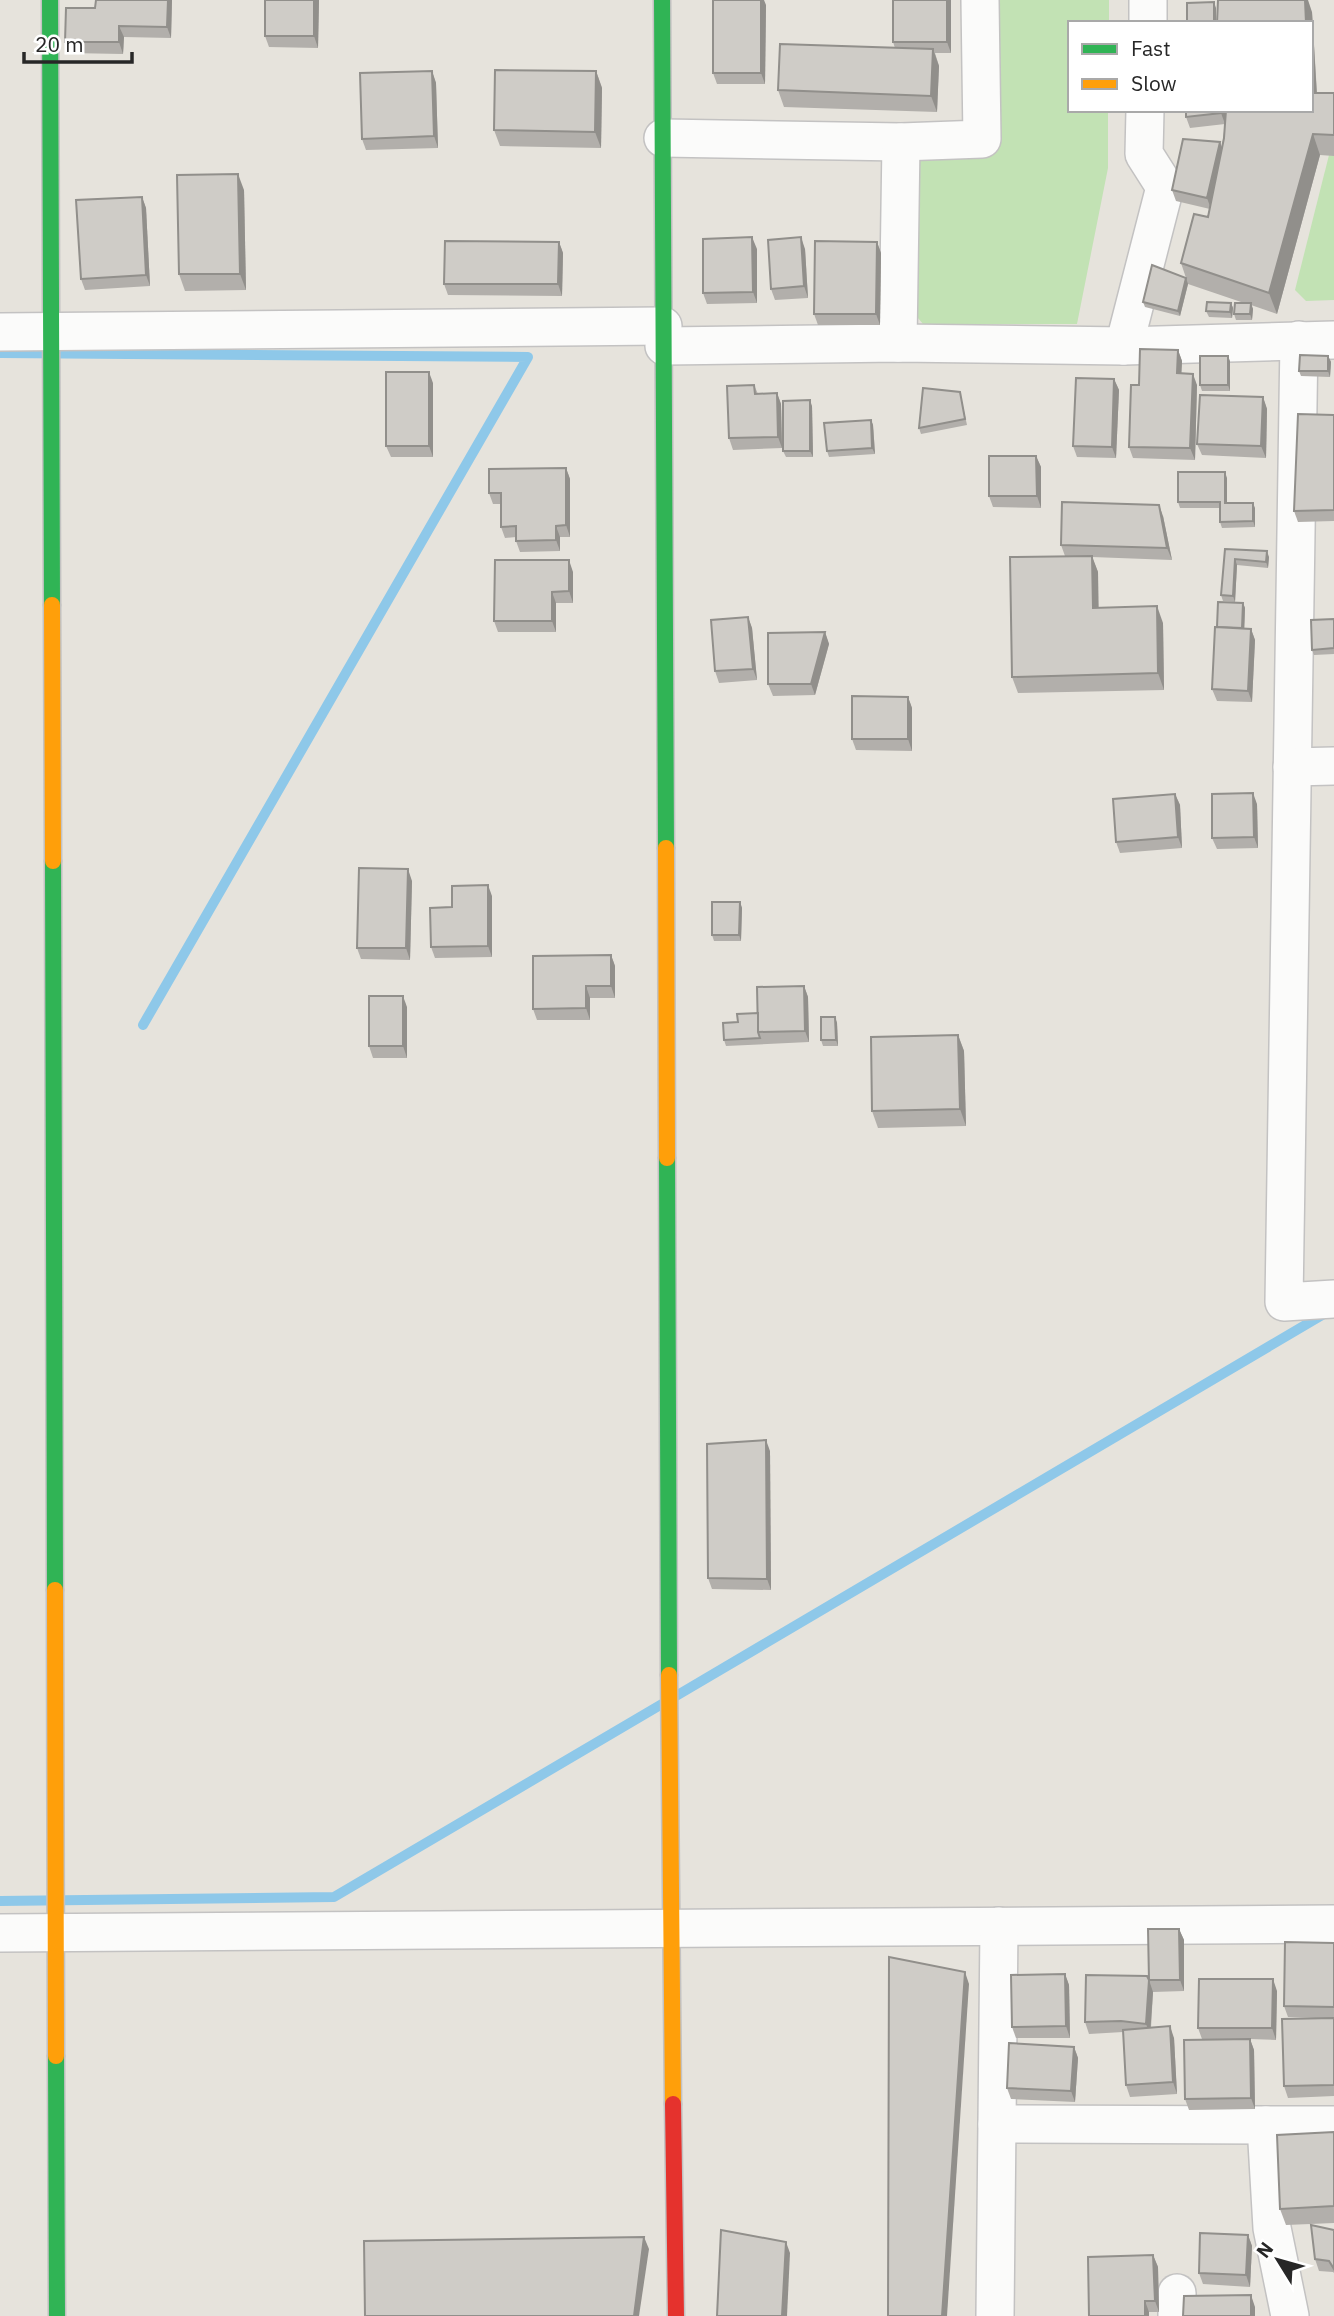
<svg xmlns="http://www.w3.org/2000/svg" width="1334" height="2316" font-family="'IBM Plex Sans',sans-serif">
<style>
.green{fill:#c2e2b4}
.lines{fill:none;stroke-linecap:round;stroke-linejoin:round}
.stream{stroke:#8ec8e9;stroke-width:10}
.street-casing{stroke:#c3c2c2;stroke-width:40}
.fast-casing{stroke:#c3c2c2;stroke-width:19}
.slow-casing{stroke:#c3c2c2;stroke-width:19}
.jam-casing{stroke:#c3c2c2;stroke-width:19}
.street{stroke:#fbfbfa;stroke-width:37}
.fast{stroke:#30b455;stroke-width:16}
.slow{stroke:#ff9f0a;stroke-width:16}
.jam{stroke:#e5322d;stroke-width:16}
.wall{fill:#b2afab}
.shaded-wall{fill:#918f8b}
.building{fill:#cfccc7;stroke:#918f8b;stroke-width:2}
</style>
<rect width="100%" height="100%" fill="#e6e3dc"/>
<g class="green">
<path d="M998 0H1109V23H1070V110H1108V168L1077 324H923L913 312 914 170 925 155 990 154Z"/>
<path d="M1329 155 1334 156V300L1306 301 1295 290Z"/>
</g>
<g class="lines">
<g class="stream">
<path d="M0 353 528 357 143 1025"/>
<path d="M676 1696 1329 1311"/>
<path d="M0 1901 334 1897 662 1704"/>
</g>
<defs>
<g id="street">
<path d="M1148 23V0"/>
<path d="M663 138 901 142 982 139 980 0"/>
<path d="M0 332 663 326"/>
<path d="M1299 340 1284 1302 1334 1299"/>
<path d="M898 343 901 142"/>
<path d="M664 346 898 343 1124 346 1334 340"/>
<path d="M1124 346 1165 187 1144 154 1145 110"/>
<path d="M1292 767 1334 766"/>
<path d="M0 1933 1334 1924"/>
<path d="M997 2124 1266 2125"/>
<path d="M1177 2293V2316"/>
<path d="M995 2316 999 1926"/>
<path d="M1290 2316 1272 2228 1266 2125H1334"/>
</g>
<g id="fast">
<path d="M50 0 52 605"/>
<path d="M662 0 666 848"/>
<path d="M53 861 55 1590"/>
<path d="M667 1158 669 1675"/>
<path d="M56 2056 57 2316"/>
</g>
<g id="slow">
<path d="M52 605 53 861"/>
<path d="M666 848 667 1158"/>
<path d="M55 1590 56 2056"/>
<path d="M669 1675 673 2104"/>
</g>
<path id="jam" d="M673 2104 676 2316"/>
</defs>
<use href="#street" class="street-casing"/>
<use href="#fast" class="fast-casing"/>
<use href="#slow" class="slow-casing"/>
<use href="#jam" class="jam-casing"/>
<use href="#street" class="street"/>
<use href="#fast" class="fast"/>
<use href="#slow" class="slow"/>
<use href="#jam" class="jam"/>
</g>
<g class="wall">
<path d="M172 0 171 38 124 37 123 54 69 53 65 42 95 8Z"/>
<path d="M265 0H319L318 48 269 47 265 36Z"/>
<path d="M951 0V53H935L939 66 937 112 784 107 778 90 895 48 893 42Z"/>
<path d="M766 5 765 84H717L713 73Z"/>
<path d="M1312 12 1317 93 1334 94V156L1320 155 1277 314 1251 305 1253 309 1252 320H1236L1234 314 1244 303 1188 284 1180 316 1145 307 1143 302 1186 278 1181 263 1208 217 1210 209 1176 201 1172 190 1220 142 1222 148 1225 124 1190 128 1186 117V110H1311Z"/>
<path d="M432 71 436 83 438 148 366 150 362 139Z"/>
<path d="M596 71 602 88 601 148 500 146 494 130Z"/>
<path d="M244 190 246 290 185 291 179 274Z"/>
<path d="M142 197 146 208 150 286 85 290 81 279Z"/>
<path d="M559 242 563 253 562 296 448 295 444 284Z"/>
<path d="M877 242 881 253 880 325H818L814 314Z"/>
<path d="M757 249V303L707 304 703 293Z"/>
<path d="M805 249 808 298 775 300 771 289Z"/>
<path d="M1231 303 1233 308 1232 318 1209 317 1206 311Z"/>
<path d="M1178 350 1182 361 1181 373 1197 385 1195 460 1133 458 1129 447 1139 385Z"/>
<path d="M1328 356 1331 362 1330 377 1301 376 1299 371Z"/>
<path d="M1230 361V391H1202L1200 385Z"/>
<path d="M1114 379 1119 390 1116 458 1077 457 1073 446Z"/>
<path d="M433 383V457H391L386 446Z"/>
<path d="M754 385 758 394 777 393 781 404 782 448 733 450 729 438Z"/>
<path d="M960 392 967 425 921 434 919 428Z"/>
<path d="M1263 397 1267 409 1266 458 1202 455 1197 444Z"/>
<path d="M812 406 813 457H786L783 451Z"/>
<path d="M1334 415V521L1298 522 1294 511Z"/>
<path d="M871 420 873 425 875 454 829 457 827 451Z"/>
<path d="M1036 456 1041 467V508L993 507 989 496Z"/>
<path d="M566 468 570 479V537H560V551L520 552 516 541V537L505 538 501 527V504H493L489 493Z"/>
<path d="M1227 478V503L1255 508V527L1222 528 1220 522V508H1180L1178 502Z"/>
<path d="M1163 516 1172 560 1092 557 1098 572V608L1163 623 1164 690 1018 693 1012 677 1065 556 1061 545Z"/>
<path d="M1225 549 1269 557 1268 568 1237 565 1235 602 1223 601 1221 595Z"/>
<path d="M573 572V603H556V632H498L494 621Z"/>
<path d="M1243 603 1245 608 1244 629H1251L1255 640 1252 702 1217 701 1212 689 1217 627Z"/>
<path d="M748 617 752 628 757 680 719 683 715 671Z"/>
<path d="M1334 619V654L1314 655 1312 650Z"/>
<path d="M825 632 829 644 815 695 773 696 768 684Z"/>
<path d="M908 697 912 708V751L856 750 852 739Z"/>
<path d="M1175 794 1180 805 1182 848 1120 853 1116 842Z"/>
<path d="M1257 804 1258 848 1217 849 1212 838Z"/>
<path d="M412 881 410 960 361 959 357 948Z"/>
<path d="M492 896V957L435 958 431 947 452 907Z"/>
<path d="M740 902 742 908 741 941H714L712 935Z"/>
<path d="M611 955 615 966V998H590V1020H537L533 1009Z"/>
<path d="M804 986 808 997 809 1042 726 1046 724 1040 738 1022 758 1013Z"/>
<path d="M407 1007V1058H373L369 1046Z"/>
<path d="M835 1017 837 1023 838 1046H823L821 1040Z"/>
<path d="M958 1035 964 1051 966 1126 878 1128 872 1111Z"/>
<path d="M770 1451 771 1590 712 1589 708 1578Z"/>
<path d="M1179 1929 1184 1940V1991L1153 1992 1151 2028 1174 2038 1177 2094 1130 2097 1126 2085 1123 2032 1089 2034 1085 2022 1149 1980Z"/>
<path d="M1334 1943V2096L1288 2098 1284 2086 1316 2018 1288 2017 1284 2006Z"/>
<path d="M1065 1974 1069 1985 1070 2038H1016L1012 2027Z"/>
<path d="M1277 1991 1276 2040 1250 2039 1254 2050 1255 2109 1189 2110 1185 2099 1228 2039H1202L1198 2028Z"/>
<path d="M1074 2047 1078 2058 1075 2102 1011 2099 1007 2088Z"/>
<path d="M1334 2132V2223L1286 2225 1280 2209Z"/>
<path d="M1334 2230V2273L1333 2272 1319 2271 1315 2259Z"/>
<path d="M1248 2235 1252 2246 1250 2287 1203 2284 1199 2273Z"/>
<path d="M1153 2255 1158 2267 1159 2312H1149V2316H1089Z"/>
</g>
<g class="shaded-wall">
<path d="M168 0H172L171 38 167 27Z"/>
<path d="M314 0H319L318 48 314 36Z"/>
<path d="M761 0H764L766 5 765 84 761 73Z"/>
<path d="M947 0H951V53L947 42Z"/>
<path d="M1305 0H1308L1312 12 1318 114 1311 95V23H1306Z"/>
<path d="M1214 2 1216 8V23H1214Z"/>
<path d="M119 26 124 37 123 54 119 42Z"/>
<path d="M933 49 939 66 937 112 931 96Z"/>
<path d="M432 71 436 83 438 148 434 136Z"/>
<path d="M596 71 602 88 601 148 595 132Z"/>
<path d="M1221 110H1226L1225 124 1221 113Z"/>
<path d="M1313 134 1320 155 1277 314 1269 293Z"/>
<path d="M1220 142 1224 154 1211 209 1207 198Z"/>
<path d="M238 174 244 190 246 290 240 274Z"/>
<path d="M142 197 146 208 150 286 146 275Z"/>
<path d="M752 237 757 249V303L753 292Z"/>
<path d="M801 237 805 249 808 298 804 286Z"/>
<path d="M559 242 563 253 562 296 558 284Z"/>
<path d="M877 242 881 253 880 325 876 314Z"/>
<path d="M1186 278 1188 284 1180 316 1178 311Z"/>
<path d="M1231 303 1233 308 1232 318 1230 312Z"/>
<path d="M1251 303 1253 309 1252 320 1250 314Z"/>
<path d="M1178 350 1182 361 1181 384 1177 373Z"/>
<path d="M1228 356 1230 361V391L1228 385Z"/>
<path d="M1328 356 1331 362 1330 377 1328 371Z"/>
<path d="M429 372 433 383V457L429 446Z"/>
<path d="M1193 374 1197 385 1195 460 1190 448Z"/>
<path d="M1114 379 1119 390 1116 458 1112 447Z"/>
<path d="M777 393 781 404 782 448 778 437Z"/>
<path d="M1263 397 1267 409 1266 458 1261 446Z"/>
<path d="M810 400 812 406 813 457 810 451Z"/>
<path d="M871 420 873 425 875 454 872 448Z"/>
<path d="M1036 456 1041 467V508L1037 496Z"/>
<path d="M566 468 570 479V537L566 525Z"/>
<path d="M1225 472 1227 478V509L1225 503Z"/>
<path d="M1253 503 1255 508V527L1253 521Z"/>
<path d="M1159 505 1163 516 1172 560 1167 548Z"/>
<path d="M556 526 560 537V551L556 540Z"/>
<path d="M1267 551 1269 557 1268 568 1266 562Z"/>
<path d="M1092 556 1098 572 1099 625 1093 608Z"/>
<path d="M1235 559 1237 565 1235 602 1233 596Z"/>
<path d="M569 560 573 572V603L569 591Z"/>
<path d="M552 592 556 603V632L552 621Z"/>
<path d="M1243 603 1245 608 1244 638 1242 633Z"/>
<path d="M1157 606 1163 623 1164 690 1158 673Z"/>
<path d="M748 617 752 628 757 680 753 669Z"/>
<path d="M1251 629 1255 640 1252 702 1248 691Z"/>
<path d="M825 632 829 644 815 695 811 684Z"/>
<path d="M908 697 912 708V751L908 739Z"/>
<path d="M1253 793 1257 804 1258 848 1254 837Z"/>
<path d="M1175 794 1180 805 1182 848 1178 837Z"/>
<path d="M408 869 412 881 410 960 406 948Z"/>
<path d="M488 885 492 896V957L488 946Z"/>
<path d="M740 902 742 908 741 941 739 935Z"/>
<path d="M611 955 615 966V998L611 986Z"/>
<path d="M586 986 590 998V1020L586 1008Z"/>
<path d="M804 986 808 997 809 1042 805 1031Z"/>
<path d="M403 996 407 1007V1058L403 1046Z"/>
<path d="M835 1017 837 1023 838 1046 836 1040Z"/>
<path d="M958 1035 964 1051 966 1126 960 1109Z"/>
<path d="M766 1440 770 1451 771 1590 767 1579Z"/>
<path d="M1179 1929 1184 1940V1991L1180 1980Z"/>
<path d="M965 1972 969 1984 947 2316H942Z"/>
<path d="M1065 1974 1069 1985 1070 2038 1066 2026Z"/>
<path d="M1273 1979 1277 1991 1276 2040 1272 2028Z"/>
<path d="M1149 1980 1153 1992 1150 2035 1146 2024Z"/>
<path d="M1170 2026 1174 2038 1177 2094 1173 2082Z"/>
<path d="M1250 2039 1254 2050 1255 2109 1251 2098Z"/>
<path d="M1074 2047 1078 2058 1075 2102 1071 2091Z"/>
<path d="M1248 2235 1252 2246 1250 2287 1246 2275Z"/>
<path d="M644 2237 649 2249 639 2316H634Z"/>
<path d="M786 2242 790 2253 787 2316H782Z"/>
<path d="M1153 2255 1158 2267 1159 2312 1155 2301Z"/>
<path d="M1251 2295 1255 2307V2316H1251Z"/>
<path d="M1145 2301 1149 2312V2316H1145Z"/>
</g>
<g class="building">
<path d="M96 0H168L167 27 119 26V42H65L66 8H95Z"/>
<rect x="265" y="0" width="49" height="36"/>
<rect x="713" y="0" width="48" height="73"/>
<rect x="893" y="0" width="54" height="42"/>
<path d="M1218 0H1305L1306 23H1217Z"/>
<path d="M1214 2V23H1187V3Z"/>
<path d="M780 44 933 49 931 96 778 90Z"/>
<path d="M495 70 596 71 595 132 494 130Z"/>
<path d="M432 71 434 136 362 139 360 73Z"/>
<path d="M1311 93H1334V135L1313 134 1269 293 1181 263 1194 214 1208 217 1224 138 1226 110H1311Z"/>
<path d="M1186 110H1221V113L1186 117Z"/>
<path d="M1183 139 1220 142 1207 198 1172 190Z"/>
<path d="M238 174 240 274H179L177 175Z"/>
<path d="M142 197 146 275 81 279 76 200Z"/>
<path d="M752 237 753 292 703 293V239Z"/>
<path d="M801 237 804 286 771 289 768 240Z"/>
<path d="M445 241 559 242 558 284H444Z"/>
<path d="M815 241 877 242 876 314H814Z"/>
<path d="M1152 265 1186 278 1178 311 1143 302Z"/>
<path d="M1207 302 1231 303 1230 312 1206 311Z"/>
<path d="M1235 303H1251L1250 314H1234Z"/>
<path d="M1140 349 1178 350 1177 373 1193 374 1190 448 1129 447 1131 385H1139Z"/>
<path d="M1300 355 1328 356V371H1299Z"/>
<rect x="1200" y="356" width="28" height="29"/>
<rect x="386" y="372" width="43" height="74"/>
<path d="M1076 378 1114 379 1112 447 1073 446Z"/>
<path d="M754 385 755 394 777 393 778 437 729 438 727 386Z"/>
<path d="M923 388 960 392 965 419 919 428Z"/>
<path d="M1200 395 1263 397 1261 446 1197 444Z"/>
<path d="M810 400V451H783V401Z"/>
<path d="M1298 414 1334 415V510L1294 511Z"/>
<path d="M871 420 872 448 827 451 824 423Z"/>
<path d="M989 456H1036L1037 496H989Z"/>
<path d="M566 468V525L556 526V540L516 541V526L501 527V493H489V469Z"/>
<path d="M1178 472H1225V503H1253V521L1220 522V502H1178Z"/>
<path d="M1062 502 1159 505 1167 548 1061 545Z"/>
<path d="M1225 549 1267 551 1266 562 1235 559 1233 596 1221 595Z"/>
<path d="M1092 556 1093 608 1157 606 1158 673 1012 677 1010 557Z"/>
<path d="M495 560H569V591L552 592V621H494Z"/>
<path d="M1218 602 1243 603 1242 628 1217 627Z"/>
<path d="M748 617 753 669 715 671 711 620Z"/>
<path d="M1334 619V648L1312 650 1311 620Z"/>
<path d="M1215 627 1251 629 1248 691 1212 689Z"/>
<path d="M825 632 811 684H768V633Z"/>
<path d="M852 696 908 697V739H852Z"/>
<path d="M1253 793 1254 837 1212 838V794Z"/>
<path d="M1175 794 1178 837 1116 842 1113 799Z"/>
<path d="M359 868 408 869 406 948H357Z"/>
<path d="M488 885V946L431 947 430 908 452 907V886Z"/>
<path d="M712 902H740L739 935H712Z"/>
<path d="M611 955V986H586V1008L533 1009V956Z"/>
<path d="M804 986 805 1031 758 1032 757 987Z"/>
<rect x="369" y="996" width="34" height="50"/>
<path d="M758 1013V1032L760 1038 724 1040 723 1023 738 1022 737 1014Z"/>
<path d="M821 1017H835L836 1040H821Z"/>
<path d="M958 1035 960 1109 872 1111 871 1037Z"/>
<path d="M766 1440 767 1579 708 1578 707 1444Z"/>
<path d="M1148 1929H1179L1180 1980H1149L1146 2024 1121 2021 1085 2022 1086 1975 1147 1976 1149 1980Z"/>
<path d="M1285 1942 1334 1943V2007L1284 2006Z"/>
<path d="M889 1957 965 1972 942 2316H888Z"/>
<path d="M1065 1974 1066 2026 1012 2027 1011 1975Z"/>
<path d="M1199 1979H1273L1272 2028H1198Z"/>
<path d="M1334 2018V2085L1284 2086 1282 2019Z"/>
<path d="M1170 2026 1173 2082 1126 2085 1123 2030Z"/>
<path d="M1250 2039 1251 2098 1185 2099 1184 2040Z"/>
<path d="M1009 2043 1074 2047 1071 2091 1007 2088Z"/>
<path d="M1334 2132V2206L1280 2209 1277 2135Z"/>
<path d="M1311 2225 1334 2230V2269L1329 2261 1315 2259Z"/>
<path d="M721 2230 786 2242 782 2316H717Z"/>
<path d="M1200 2233 1248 2235 1246 2275 1199 2273Z"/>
<path d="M644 2237 634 2316H365L364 2241Z"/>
<path d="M1153 2255 1155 2301H1145V2316H1089L1088 2257Z"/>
<path d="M1251 2295V2316H1183L1184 2296Z"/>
</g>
<rect x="1068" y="21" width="245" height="91" fill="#ffffff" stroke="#a9a9a9" stroke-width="2"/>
<rect x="1082" y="44" width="35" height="10" fill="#30b455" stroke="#a9a9a9" stroke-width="2"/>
<text x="1131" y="56" font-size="21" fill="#272727">Fast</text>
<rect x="1082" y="79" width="35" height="10" fill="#ff9f0a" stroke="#a9a9a9" stroke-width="2"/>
<text x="1131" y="91" font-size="21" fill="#272727">Slow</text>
<g transform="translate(1278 2260) rotate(307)" stroke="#ffffff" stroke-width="5" paint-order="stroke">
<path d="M0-5L12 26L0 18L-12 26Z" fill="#272727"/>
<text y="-10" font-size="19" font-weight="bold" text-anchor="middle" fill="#272727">N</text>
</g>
<path d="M24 52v10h108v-10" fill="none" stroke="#272727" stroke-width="3.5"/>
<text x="35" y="52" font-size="21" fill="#272727" stroke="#ffffff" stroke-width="5" paint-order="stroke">20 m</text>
</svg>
